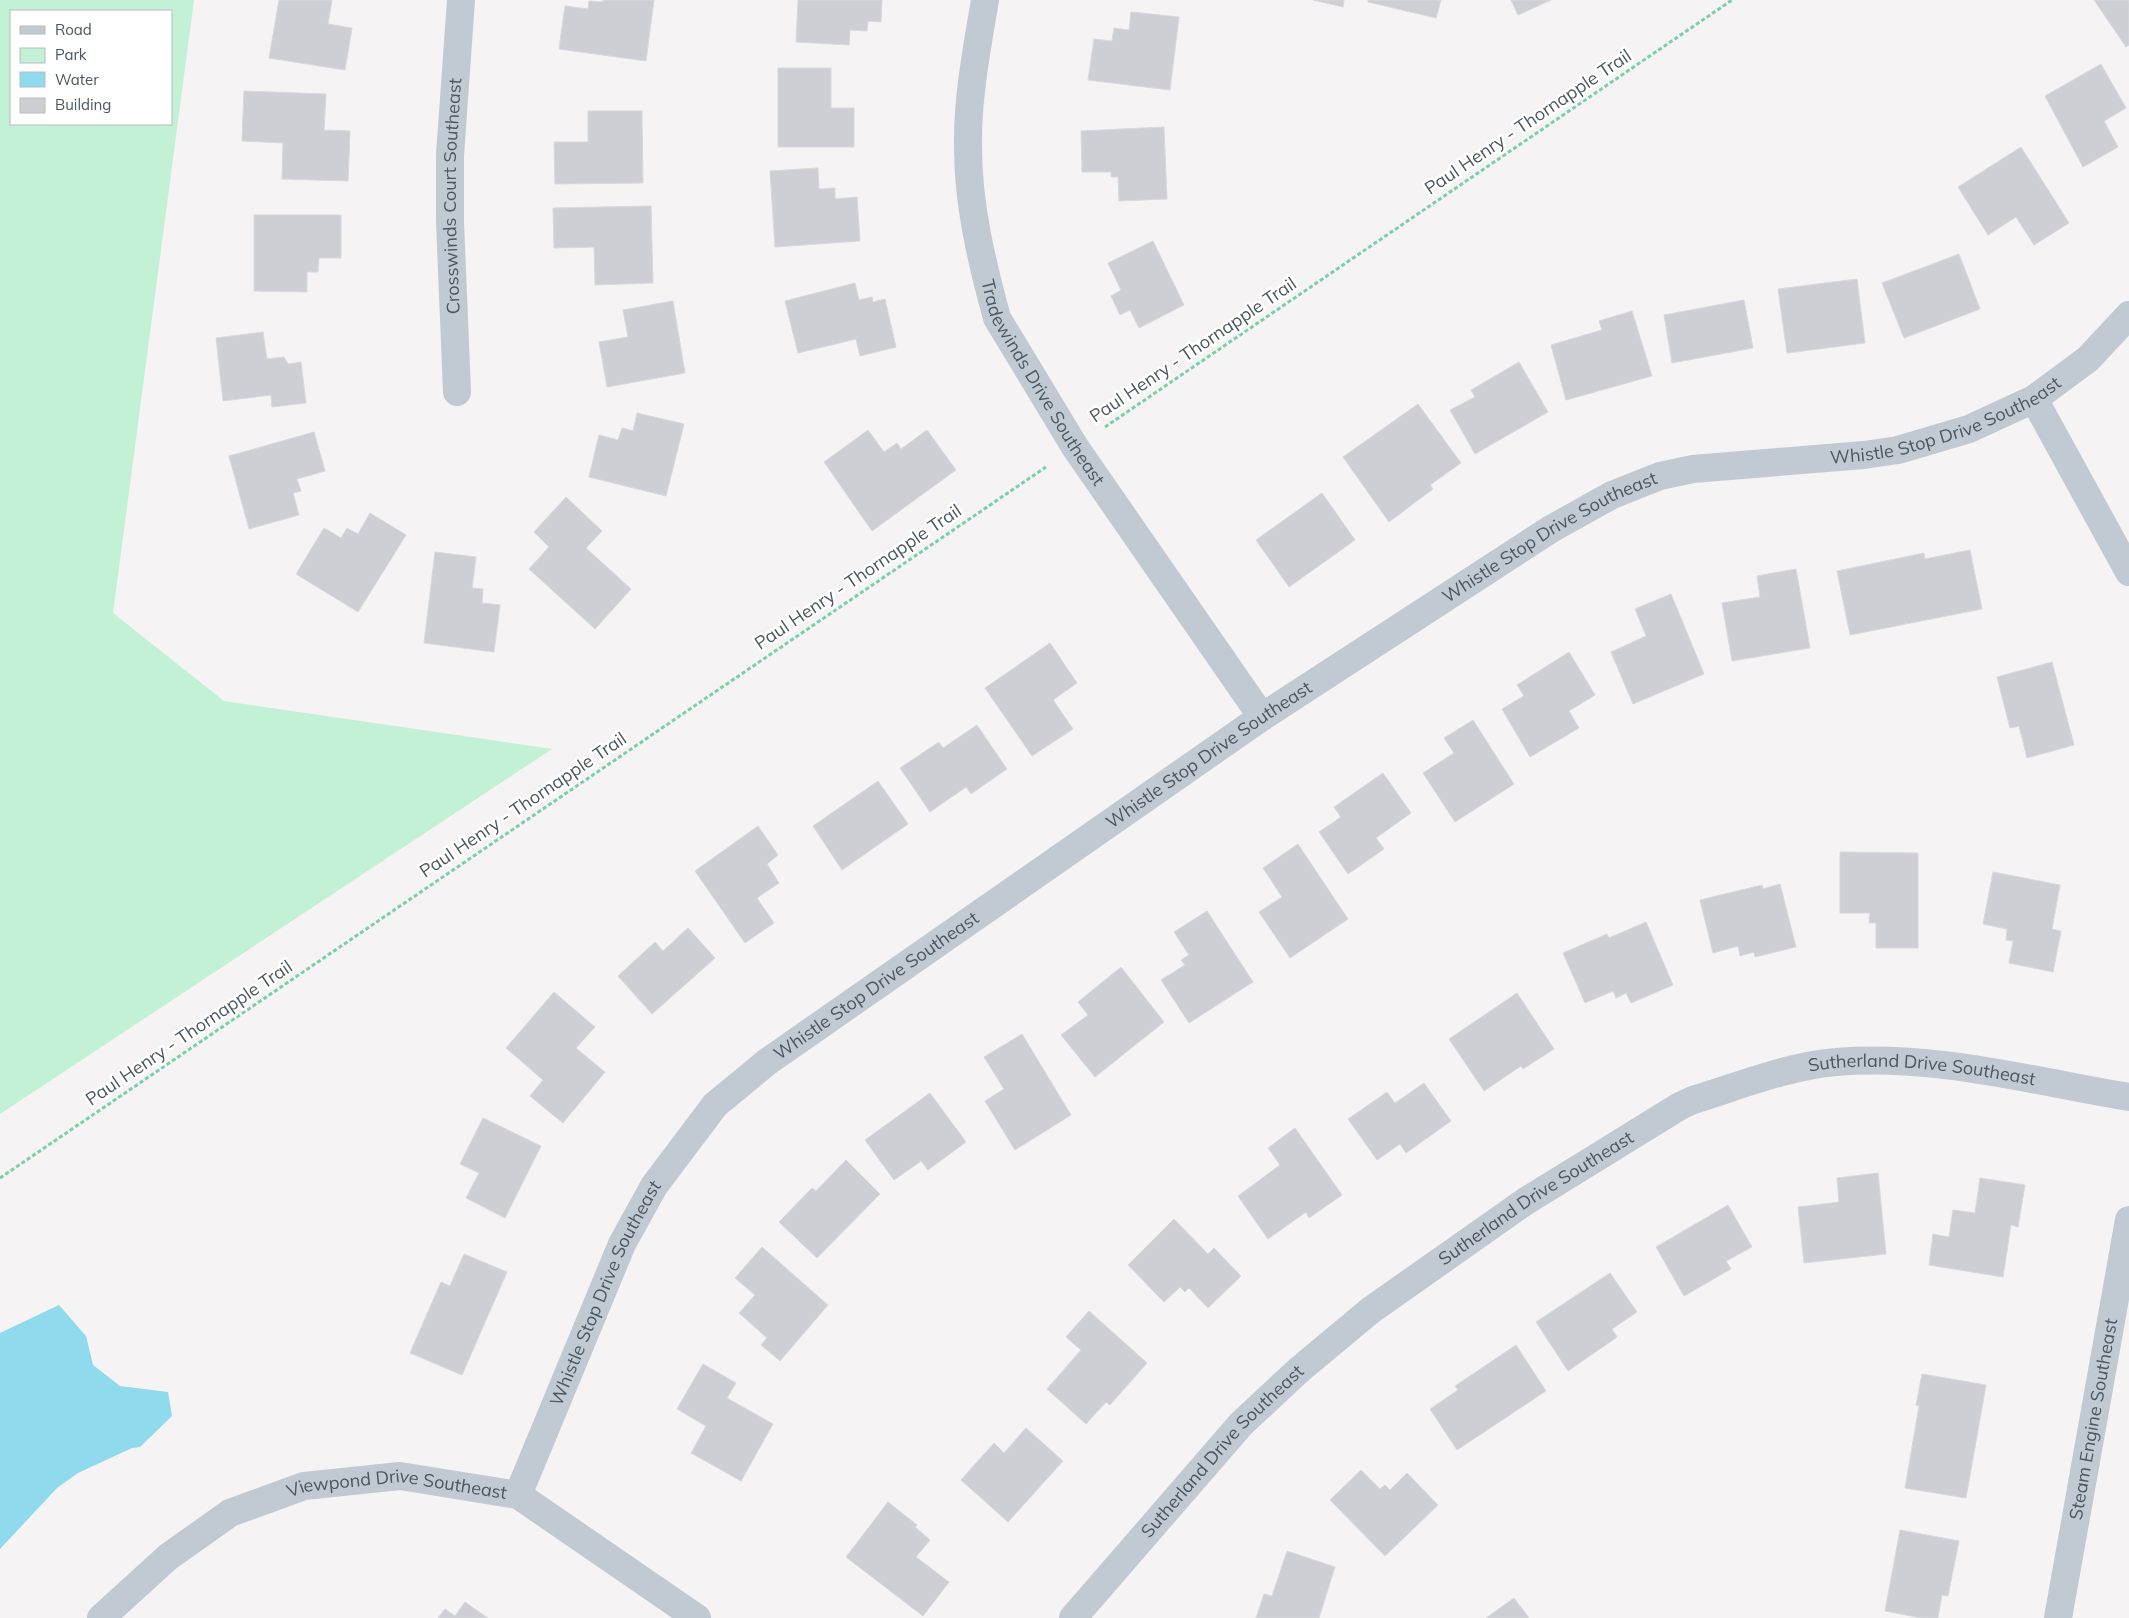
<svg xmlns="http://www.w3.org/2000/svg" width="2129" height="1618" font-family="Mulish,sans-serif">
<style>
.green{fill:#c3f1d5;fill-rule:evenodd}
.water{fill:#90daee}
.building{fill:#cdcfd5;stroke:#d7d9de}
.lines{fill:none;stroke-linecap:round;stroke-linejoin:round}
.path{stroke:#7ad0a6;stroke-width:3;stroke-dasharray:4 2.5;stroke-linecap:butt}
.minor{stroke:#c1cad2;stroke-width:28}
.labels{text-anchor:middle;stroke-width:5;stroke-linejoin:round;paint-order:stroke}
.street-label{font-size:18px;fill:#4a5661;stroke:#fff}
</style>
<rect width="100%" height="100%" fill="#f5f3f3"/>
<path class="green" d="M0 0H194L113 613 224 701 552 749 0 1114ZM11 11H171V124H11Z"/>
<path class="water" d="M59 1305 86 1336 93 1365 120 1386 168 1392 172 1416 140 1447 132 1448 78 1473 57 1488 0 1549V1333Z"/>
<g class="building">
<path d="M279 0H332L328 24 352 28 345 70 269 58Z"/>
<path d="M603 0H654L646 61 559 49 565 6 588 9 589 1 603 2Z"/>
<path d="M798 0H882L881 22 868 21 867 31 850 30 849 45 796 42Z"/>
<path d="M1313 0H1344L1343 7Z"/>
<path d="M1368 0H1441L1436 18 1368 2Z"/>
<path d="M1511 0H1551L1518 15Z"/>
<path d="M2094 0H2129V45L2126 47Z"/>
<path d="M1131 12 1179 17 1170 90 1088 80 1094 39 1112 41 1114 28 1129 30Z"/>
<path d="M2101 64 2126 108 2104 121 2118 147 2083 167 2045 96Z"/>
<path d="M778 68H831V108H854V147H778Z"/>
<path d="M244 91 326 94 324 130 350 131 348 181 282 179 283 143 242 141Z"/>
<path d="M588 111H642L643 183 555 184 554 142H588Z"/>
<path d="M1164 127 1167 199 1119 201 1118 177H1111V172H1082L1081 131Z"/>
<path d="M2021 147 2069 223 2034 245 2016 217 1988 235 1958 187Z"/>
<path d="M818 168 819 189 835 188V199L857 197 860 241 775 247 770 171Z"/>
<path d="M651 206 653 283 595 285 594 247 554 248 553 208Z"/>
<path d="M254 215H341V258H319L318 272H307V292L254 291Z"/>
<path d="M1153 241 1184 305 1139 328 1130 310 1120 315 1111 296 1121 290 1108 263Z"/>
<path d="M1959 254 1980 309 1904 338 1882 283Z"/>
<path d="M1857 279 1865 343 1787 353 1778 289Z"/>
<path d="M855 283 859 300 872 297 873 302 885 299 896 347 860 356 856 339 798 353 785 301Z"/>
<path d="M1744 300 1753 348 1672 363 1664 315Z"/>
<path d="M673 301 685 373 607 387 599 342 628 337 623 310Z"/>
<path d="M1632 311 1652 376 1566 400 1551 345 1602 330 1599 321Z"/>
<path d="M263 332 267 359 284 357 288 364 301 362 306 403 272 407 271 395 223 401 216 338Z"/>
<path d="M1519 362 1548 412 1475 454 1450 410 1475 397 1471 390Z"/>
<path d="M1418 404 1461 463 1430 485 1433 489 1389 522 1343 457Z"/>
<path d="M637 413 684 424 666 496 589 477 599 435 618 440 622 428 633 431Z"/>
<path d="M868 430 884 452 897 443 901 449 927 430 956 470 872 531 824 462Z"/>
<path d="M314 432 325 471 297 479 301 491 293 493 299 515 249 529 229 456Z"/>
<path d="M1322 493 1355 540 1289 587 1256 540Z"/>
<path d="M566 497 602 531 586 548 631 589 595 629 529 569 549 547 534 532Z"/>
<path d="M370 513 406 535 358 612 296 574 324 528 341 538 347 528 358 534Z"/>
<path d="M1970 550 1982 609 1850 635 1837 571 1924 553 1925 559Z"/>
<path d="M435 552 476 557 472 588 483 589 482 603 500 605 494 652 424 643Z"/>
<path d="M1796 569 1810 648 1732 661 1722 603 1760 597 1757 576Z"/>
<path d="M1671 594 1704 674 1633 704 1611 652 1646 636 1635 609Z"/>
<path d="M1050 643 1077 683 1053 700 1073 729 1032 756 985 688Z"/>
<path d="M1569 652 1595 695 1569 711 1579 728 1530 757 1502 709 1524 696 1517 685Z"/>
<path d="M2052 662 2074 745 2027 758 2019 726 2010 728 1997 677Z"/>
<path d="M1473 720 1514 784 1455 822 1423 773 1454 753 1444 738Z"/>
<path d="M977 725 1007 769 971 794 966 787 930 812 900 768 939 742 943 748Z"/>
<path d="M1383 773 1411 813 1376 838 1384 849 1348 874 1319 832 1341 817 1334 807Z"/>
<path d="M878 781 908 824 842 870 813 826Z"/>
<path d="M758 826 778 855 767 864 779 883 757 898 774 923 745 943 695 871Z"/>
<path d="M1298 844 1348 919 1290 958 1259 912 1282 897 1263 868Z"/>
<path d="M1840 852 1918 853V948H1876V923H1869L1870 913H1840Z"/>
<path d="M1993 872 2060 885 2052 929 2061 931 2053 972 2009 963 2013 941 2006 940 2007 929 1983 924Z"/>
<path d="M1780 884 1796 947 1755 957 1754 952 1740 956 1738 946 1713 953 1700 900 1762 885 1763 889Z"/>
<path d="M1207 911 1253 982 1189 1023 1161 980 1185 965 1181 960 1189 955 1174 932Z"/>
<path d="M1646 922 1673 985 1631 1003 1626 993 1616 998 1613 991 1585 1003 1563 953 1607 934 1609 938Z"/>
<path d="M688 928 715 958 652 1014 618 976 655 942 663 951Z"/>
<path d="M1121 967 1164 1022 1095 1077 1061 1035 1088 1015 1078 1002Z"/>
<path d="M554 992 595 1027 576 1048 605 1072 563 1123 530 1096 543 1080 506 1048Z"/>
<path d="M1517 993 1554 1049 1523 1069 1521 1066 1484 1091 1449 1039Z"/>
<path d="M1022 1034 1071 1115 1015 1150 985 1101 1004 1089 984 1057Z"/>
<path d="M1424 1083 1451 1121 1406 1153 1400 1144 1377 1160 1348 1119 1387 1092 1395 1103Z"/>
<path d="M930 1093 966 1142 928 1170 921 1161 894 1180 865 1140Z"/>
<path d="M483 1118 541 1146 505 1218 466 1198 479 1173 460 1164Z"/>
<path d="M1295 1128 1342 1195 1309 1218 1306 1212 1268 1239 1238 1196 1280 1165 1268 1148Z"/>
<path d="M846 1160 880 1194 817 1258 779 1222 812 1188 816 1191Z"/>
<path d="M1878 1173 1886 1254 1804 1263 1798 1207 1839 1202 1837 1178Z"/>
<path d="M1980 1178 2025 1185 2018 1227 2011 1225 2003 1277 1929 1265 1933 1234 1949 1237 1953 1210 1975 1213Z"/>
<path d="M1728 1205 1752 1247 1726 1261 1731 1269 1684 1296 1656 1247Z"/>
<path d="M1174 1219 1208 1254 1214 1248 1241 1276 1208 1308 1189 1288 1185 1292 1180 1287 1164 1302 1128 1265Z"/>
<path d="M762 1247 828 1305 780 1361 761 1345 767 1338 739 1313 755 1295 735 1278Z"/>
<path d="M464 1254 507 1272 462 1375 410 1353 441 1282 450 1286Z"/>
<path d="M1610 1273 1637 1312 1612 1329 1617 1337 1568 1371 1536 1322Z"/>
<path d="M1089 1311 1147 1363 1110 1405 1106 1402 1086 1424 1047 1389 1081 1350 1066 1337Z"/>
<path d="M1516 1345 1546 1391 1457 1450 1430 1409 1458 1390 1455 1386Z"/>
<path d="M703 1364 736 1383 727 1398 773 1424 741 1481 691 1453 706 1426 677 1409Z"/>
<path d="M1922 1374 1986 1385 1966 1498 1905 1488 1919 1406 1916 1405Z"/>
<path d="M1026 1428 1063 1461 1008 1522 961 1480 994 1443 1004 1453Z"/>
<path d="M1361 1470 1380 1489 1385 1485 1390 1490 1407 1473 1438 1505 1385 1556 1330 1500Z"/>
<path d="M888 1502 917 1525 915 1527 930 1540 916 1557 949 1582 923 1616 846 1557Z"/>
<path d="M1900 1530 1959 1541 1948 1596 1942 1595 1938 1618H1921L1885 1611Z"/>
<path d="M1287 1551 1335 1567 1319 1618H1256L1264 1594 1272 1596Z"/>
<path d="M1514 1598 1529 1618H1486Z"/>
<path d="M465 1602 488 1618H438L445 1609 455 1616Z"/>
</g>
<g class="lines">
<g class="path">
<path d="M1105 427 1732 0"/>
<path d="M0 1178 1046 467"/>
</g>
<g class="minor">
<path id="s1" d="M985 0C977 48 967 99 968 148 968 205 982 263 997 318L1075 447 1262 717"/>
<path id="s2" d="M457 392 450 222V155L461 0"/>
<path d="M2034 399 2129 572"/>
<path id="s3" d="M518 1495 622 1244 654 1186 715 1105 767 1062 1262 717 1551 529 1612 495 1660 476 1693 469 1864 455 1898 450 1969 429 2034 399 2088 359 2129 315"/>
<path id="s4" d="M101 1618 168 1557 230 1513 304 1486 400 1476 518 1495 697 1618"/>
<path id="s5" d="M1073 1618 1241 1424 1299 1370 1371 1310 1526 1201 1680 1106 1693 1100C1739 1086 1788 1066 1836 1062 1934 1054 2033 1081 2129 1097"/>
<path id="s6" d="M2058 1618 2129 1220"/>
</g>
</g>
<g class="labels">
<g class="street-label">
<text transform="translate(1528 122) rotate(-34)" y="6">Paul Henry - Thornapple Trail</text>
<text dy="6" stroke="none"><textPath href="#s2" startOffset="196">Crosswinds Court Southeast</textPath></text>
<text transform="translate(1193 350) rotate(-34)" y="6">Paul Henry - Thornapple Trail</text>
<text dy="6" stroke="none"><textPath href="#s1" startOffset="400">Tradewinds Drive Southeast</textPath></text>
<text dy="6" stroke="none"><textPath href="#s3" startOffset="1870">Whistle Stop Drive Southeast</textPath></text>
<text dy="6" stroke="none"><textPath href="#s3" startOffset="1450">Whistle Stop Drive Southeast</textPath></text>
<text transform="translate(858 577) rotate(-34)" y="6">Paul Henry - Thornapple Trail</text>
<text dy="6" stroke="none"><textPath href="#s3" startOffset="1045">Whistle Stop Drive Southeast</textPath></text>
<text transform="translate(523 805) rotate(-34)" y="6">Paul Henry - Thornapple Trail</text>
<text dy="6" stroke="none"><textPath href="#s3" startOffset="640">Whistle Stop Drive Southeast</textPath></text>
<text transform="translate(189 1033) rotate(-34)" y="6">Paul Henry - Thornapple Trail</text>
<text dy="6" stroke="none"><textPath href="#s5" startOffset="1049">Sutherland Drive Southeast</textPath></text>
<text dy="6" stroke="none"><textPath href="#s5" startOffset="629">Sutherland Drive Southeast</textPath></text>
<text dy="6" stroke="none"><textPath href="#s3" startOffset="220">Whistle Stop Drive Southeast</textPath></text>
<text dy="6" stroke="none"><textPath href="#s6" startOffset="202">Steam Engine Southeast</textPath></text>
<text dy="6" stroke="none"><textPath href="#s5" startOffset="224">Sutherland Drive Southeast</textPath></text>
<text dy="6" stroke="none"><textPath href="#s4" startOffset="339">Viewpond Drive Southeast</textPath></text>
</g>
</g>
<rect x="10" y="10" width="162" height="115" fill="#ffffff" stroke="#b7bbc0"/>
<rect x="20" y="26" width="25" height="8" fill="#c1cad2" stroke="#b7bbc0"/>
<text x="55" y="35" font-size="15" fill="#4a5661">Road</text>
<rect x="20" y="48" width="25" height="15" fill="#c3f1d5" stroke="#b7bbc0"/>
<text x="55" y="60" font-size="15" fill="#4a5661">Park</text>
<rect x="20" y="72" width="25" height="15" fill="#90daee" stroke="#b7bbc0"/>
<text x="55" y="85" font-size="15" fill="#4a5661">Water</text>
<rect x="20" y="98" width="25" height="15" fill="#cdcfd5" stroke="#b7bbc0"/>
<text x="55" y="110" font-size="15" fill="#4a5661">Building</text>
</svg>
